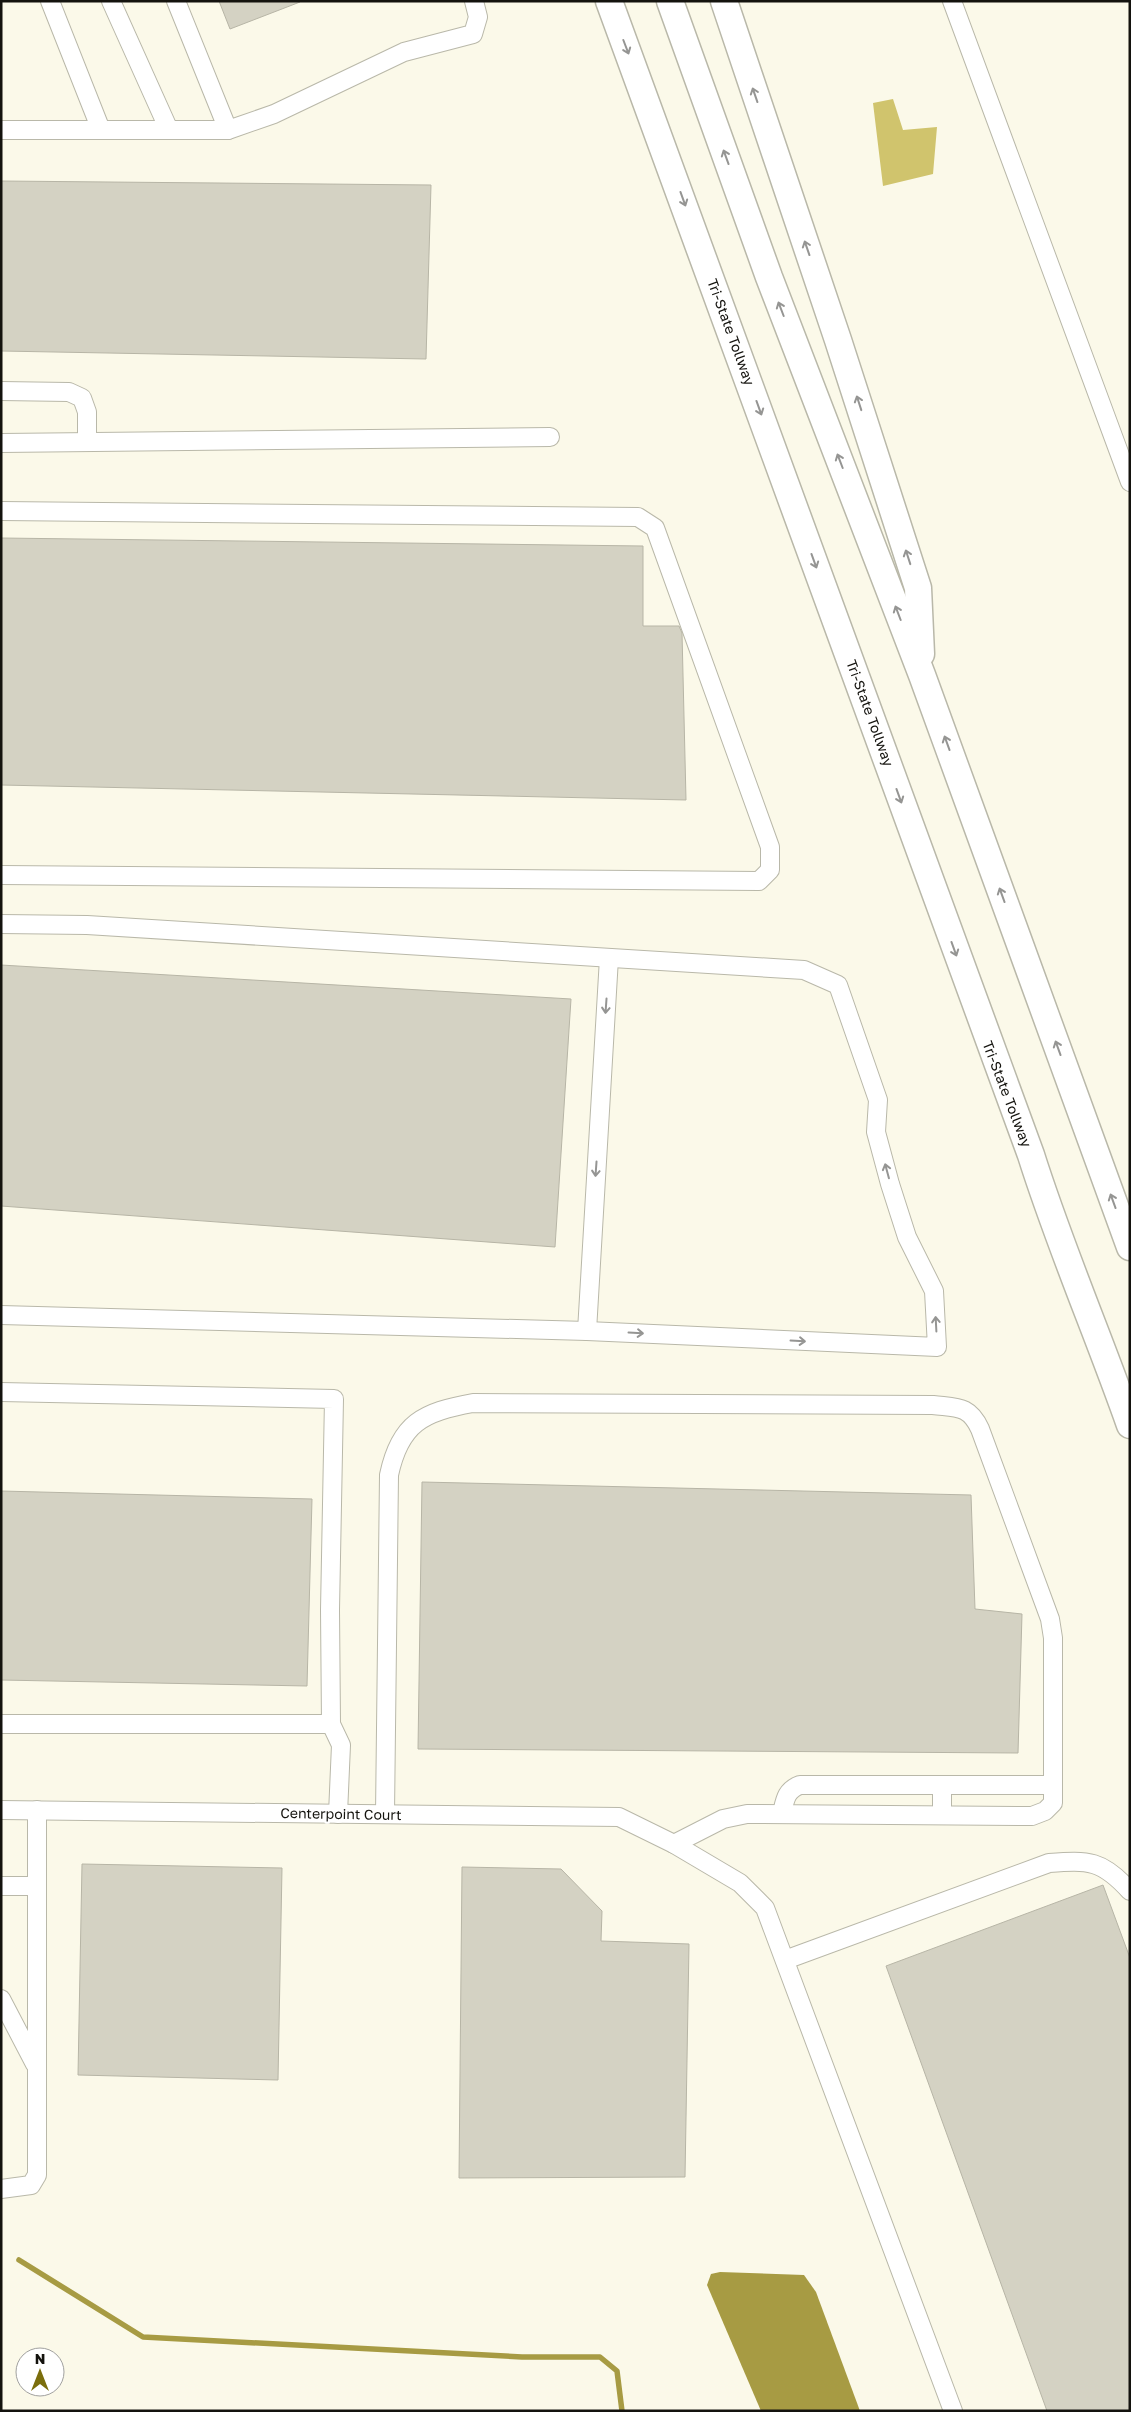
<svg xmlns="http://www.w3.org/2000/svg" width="1131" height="2412" font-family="'Golos Text',sans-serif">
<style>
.forest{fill:#d0c46d}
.water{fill:#a79b43}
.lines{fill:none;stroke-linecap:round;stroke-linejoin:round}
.stream{stroke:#a79b43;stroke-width:5.5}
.building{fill:#d4d2c3;stroke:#b7b5a6}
.minor-casing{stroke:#b9b8a9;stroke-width:20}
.highway-casing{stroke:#b9b8a9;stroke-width:29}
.minor{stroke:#fff;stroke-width:18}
.highway{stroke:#fff;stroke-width:26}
.oneway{stroke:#959593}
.labels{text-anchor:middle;stroke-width:4.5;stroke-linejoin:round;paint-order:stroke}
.street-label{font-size:14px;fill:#14130e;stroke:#fff}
</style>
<rect width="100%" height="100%" fill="#fbf9e9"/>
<path class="forest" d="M893 99 903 130 937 127 933 174 883 186 873 103Z"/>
<path class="water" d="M720 2272 804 2275 816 2292 860 2411H761L707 2285 711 2274Z"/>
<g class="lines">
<path class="stream" d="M19 2260 143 2337 522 2357H600L617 2371 622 2411"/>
</g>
<g class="building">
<path d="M219 1H299L300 2 230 29Z"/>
<path d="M1 181 431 185 426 359 1 351Z"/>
<path d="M1 538 643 546V626H679L682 633 686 800 1 785Z"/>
<path d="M1 965 571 999 555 1247 1 1206Z"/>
<path d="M422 1482 971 1495 975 1609 1022 1614 1018 1753 418 1749Z"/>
<path d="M1 1491 312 1499 307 1686 1 1680Z"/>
<path d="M82 1864 282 1868 278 2080 78 2075Z"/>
<path d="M462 1867 561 1869 602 1911 601 1941 689 1944 685 2177 459 2178Z"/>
<path d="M1103 1885 1130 1958V2411H1047L886 1966Z"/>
</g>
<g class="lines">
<defs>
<g id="minor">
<path d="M50 1 101 130"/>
<path d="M111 1 169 130"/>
<path d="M176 1 228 130"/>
<path d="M952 1 1130 482"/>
<path d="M1 130H228L274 114 404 52 473 34 478 17 474 1"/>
<path d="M1 391 69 392 82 398 87 412V441"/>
<path d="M1 443 550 437"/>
<path d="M1 511 638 517 655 528 770 847V870L759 881 1 875"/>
<path d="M1 924 87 925 804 970 838 985 878 1100 876 1132 890 1184 907 1237 934 1291 937 1347 587 1331 1 1315"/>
<path d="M587 1331 609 958"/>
<path d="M1 1392 334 1399 330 1610 331 1724 341 1745 338 1814"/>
<path d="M1 1724H331"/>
<path d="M942 1785V1815"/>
<path d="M1 1810 619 1817 674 1844 740 1883 765 1908 953 2411"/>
<path d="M782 1813C785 1800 786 1790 800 1785H1053"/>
<path d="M385 1814 389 1475C400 1423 423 1412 473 1403L933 1405C957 1408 969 1405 980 1429L1050 1619 1053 1638V1803L1045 1811 1032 1816 747 1814 723 1819 674 1844"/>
<path d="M1 1886H35"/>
<path d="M785 1960 1049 1863C1089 1860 1102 1860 1130 1891"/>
<path d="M1 1999 35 2064"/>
<path d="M1 2189 31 2185 37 2175V1810"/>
</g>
<g id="highway">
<path d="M609 1 1031 1155C1060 1247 1098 1334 1130 1425"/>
<path d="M670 1 769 277 922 675 1130 1247"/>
<path d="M724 1 838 340 918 588 921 654"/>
</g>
</defs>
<use href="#minor" class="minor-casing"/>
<use href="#highway" class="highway-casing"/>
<use href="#minor" class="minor"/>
<use href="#highway" class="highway"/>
</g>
<defs><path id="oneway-shaft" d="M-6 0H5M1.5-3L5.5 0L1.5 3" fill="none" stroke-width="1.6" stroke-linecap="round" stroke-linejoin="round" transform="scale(1.25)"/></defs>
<g class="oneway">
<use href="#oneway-shaft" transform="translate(626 47) rotate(69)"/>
<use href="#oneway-shaft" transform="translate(755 95) rotate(-109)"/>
<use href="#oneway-shaft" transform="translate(726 157) rotate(-110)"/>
<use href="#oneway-shaft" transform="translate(683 199) rotate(70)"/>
<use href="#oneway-shaft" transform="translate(807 248) rotate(-109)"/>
<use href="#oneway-shaft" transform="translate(781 309) rotate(-111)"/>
<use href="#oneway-shaft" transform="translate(859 403) rotate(-108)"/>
<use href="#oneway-shaft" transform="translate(759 408) rotate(70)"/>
<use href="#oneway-shaft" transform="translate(840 461) rotate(-111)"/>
<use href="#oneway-shaft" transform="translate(908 557) rotate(-108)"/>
<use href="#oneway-shaft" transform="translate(814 561) rotate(70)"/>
<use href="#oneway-shaft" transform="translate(898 613) rotate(-111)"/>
<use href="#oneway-shaft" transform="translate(947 743) rotate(-110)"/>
<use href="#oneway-shaft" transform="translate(899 796) rotate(70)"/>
<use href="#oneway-shaft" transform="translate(1002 895) rotate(-110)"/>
<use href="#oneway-shaft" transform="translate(954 949) rotate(70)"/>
<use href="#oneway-shaft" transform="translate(606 1006) rotate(94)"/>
<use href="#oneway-shaft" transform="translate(1058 1048) rotate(-110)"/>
<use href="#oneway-shaft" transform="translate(596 1169) rotate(94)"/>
<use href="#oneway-shaft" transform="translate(887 1171) rotate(-105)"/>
<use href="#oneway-shaft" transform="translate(1113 1201) rotate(-110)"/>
<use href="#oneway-shaft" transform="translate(936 1324) rotate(-93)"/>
<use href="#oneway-shaft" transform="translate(636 1333) rotate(3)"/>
<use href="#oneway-shaft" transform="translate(798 1341) rotate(3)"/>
</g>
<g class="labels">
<g class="street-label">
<text transform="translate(731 332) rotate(70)" y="5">Tri-State Tollway</text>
<text transform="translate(870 713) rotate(70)" y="5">Tri-State Tollway</text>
<text transform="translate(1007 1094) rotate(69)" y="5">Tri-State Tollway</text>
<text transform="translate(341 1814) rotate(1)" y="5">Centerpoint Court</text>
</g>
</g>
<rect width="1131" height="2412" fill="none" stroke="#14130e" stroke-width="5"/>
<g transform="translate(40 2372)"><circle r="24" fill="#ffffff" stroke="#a1a19f"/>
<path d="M0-4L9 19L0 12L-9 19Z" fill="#7b6e0c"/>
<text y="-8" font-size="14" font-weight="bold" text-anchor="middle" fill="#14130e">N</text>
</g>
</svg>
